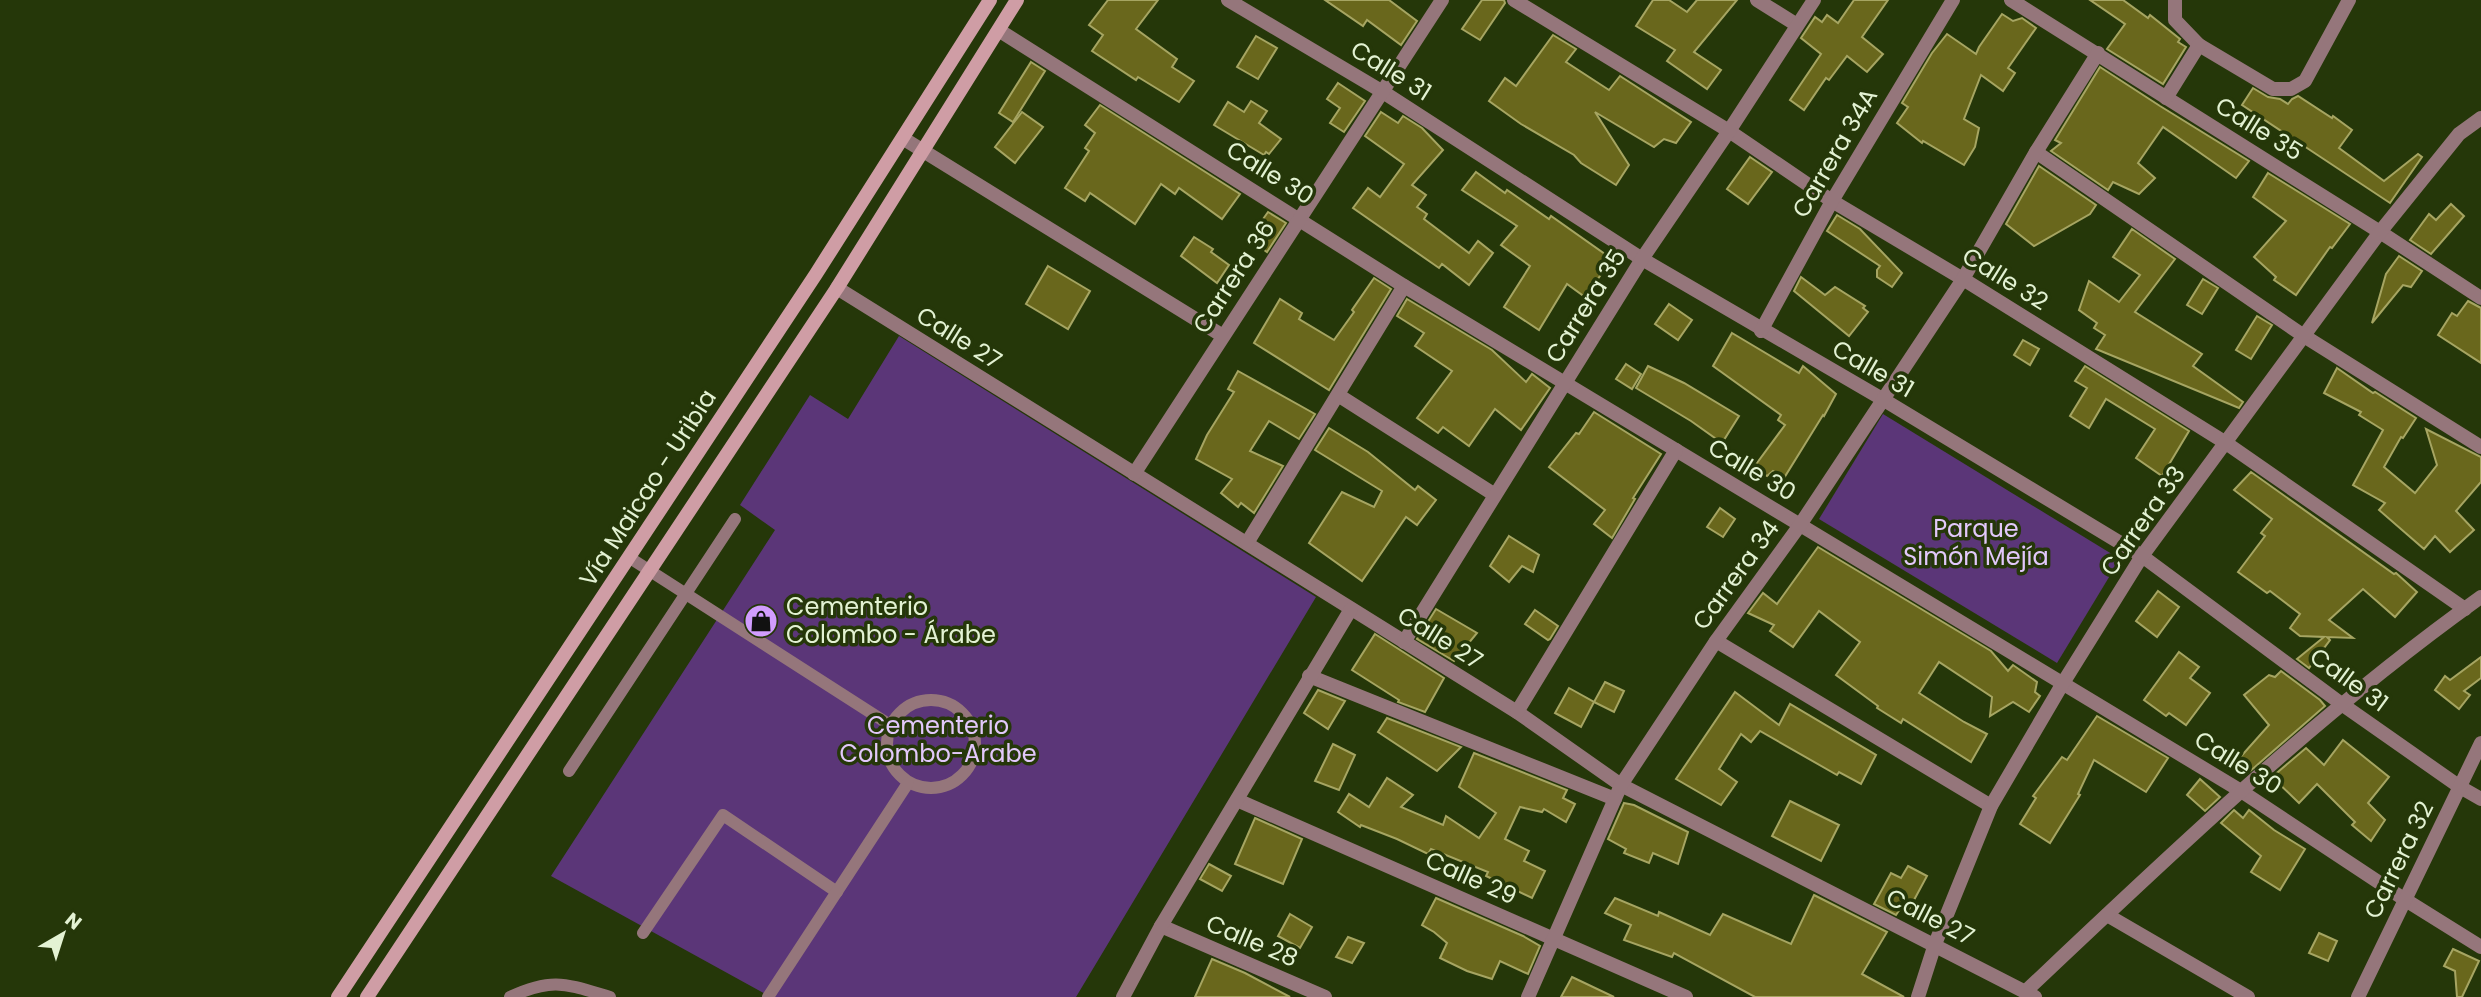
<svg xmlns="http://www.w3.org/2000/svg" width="2481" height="997" font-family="Poppins,sans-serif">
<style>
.green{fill:#5b3678}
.building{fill:#69671c;stroke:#a6a562;stroke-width:2}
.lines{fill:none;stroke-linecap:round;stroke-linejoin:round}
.lane{stroke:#95767b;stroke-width:12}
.street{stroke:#95767b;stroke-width:14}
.secondary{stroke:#cf9da5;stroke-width:14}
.labels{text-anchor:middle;stroke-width:7;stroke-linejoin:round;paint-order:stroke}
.street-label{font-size:24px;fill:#e3f2d3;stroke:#253709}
.park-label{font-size:24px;fill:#e2c8fb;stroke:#253709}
.poi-label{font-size:24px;fill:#e3f2d3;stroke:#253709;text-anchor:start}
</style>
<rect width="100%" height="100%" fill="#253709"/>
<g class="green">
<path d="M899 336 1316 597 1076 997H771L551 876 775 530 740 505 810 395 848 419Z"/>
<path d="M1883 414 2120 559 2057 663 1819 519Z"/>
</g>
<g class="building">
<path d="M1108 0H1158L1136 29 1177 59 1172 67 1194 81 1179 102 1138 77 1136 80 1092 51 1103 35 1089 25Z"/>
<path d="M1325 0H1389L1417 21 1401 45 1367 20 1363 26Z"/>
<path d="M1482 0H1504L1505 3 1480 40 1462 29Z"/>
<path d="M1653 0H1669L1687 12 1697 0H1737L1694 52 1721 70 1707 89 1667 61 1675 50 1636 26Z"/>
<path d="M1854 0H1888L1862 37 1883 54 1867 72 1847 56 1829 80 1826 78 1804 110 1790 100 1821 54 1801 38 1815 17 1822 22 1827 15 1838 23Z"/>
<path d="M2090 0H2123L2148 18 2150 15 2180 39 2178 42 2186 47 2163 84 2107 49 2125 24Z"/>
<path d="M2002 14 2013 21 2022 18 2036 28 2008 68 2015 73 2003 91 1981 75 1964 119 1979 128 1975 147 1964 165 1923 141 1922 143 1897 123 1908 107 1902 103 1932 53 1947 34 1976 54 1979 47Z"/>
<path d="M1553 35 1576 49 1566 62 1609 90 1620 76 1691 122 1676 143 1664 139 1654 147 1595 112 1629 165 1616 185 1581 163 1574 155 1521 124 1489 101 1505 78 1516 86Z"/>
<path d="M1256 36 1277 48 1258 79 1237 67Z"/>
<path d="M1031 62 1045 71 1013 122 999 113Z"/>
<path d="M2100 67 2160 106 2249 161 2236 178 2163 127 2138 163 2155 178 2139 194 2113 182 2108 190 2051 151 2061 143 2055 140Z"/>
<path d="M1338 83 1365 101 1344 132 1330 123 1340 108 1327 99Z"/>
<path d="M2253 88 2268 97 2280 99 2288 104 2292 99 2298 96 2332 118 2333 116 2352 130 2339 148 2384 181 2418 154 2422 157 2390 203 2242 105Z"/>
<path d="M1251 101 1267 111 1259 123 1281 139 1269 154 1266 152 1264 155 1214 125 1228 102 1244 112Z"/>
<path d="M1100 105 1240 194 1222 219 1179 188 1175 194 1161 184 1135 224 1090 193 1085 201 1065 188 1089 151 1085 148 1095 133 1085 125Z"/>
<path d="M1022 112 1043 127 1015 163 995 147Z"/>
<path d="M1381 112 1398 123 1403 116 1422 128 1443 150 1412 185 1426 195 1417 207 1427 214 1424 219 1469 253 1478 241 1493 253 1469 285 1442 264 1439 268 1353 208 1368 188 1380 197 1404 164 1365 136Z"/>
<path d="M1750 157 1772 172 1748 204 1727 189Z"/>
<path d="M2039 166 2096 205 2090 214 2034 246 2006 224Z"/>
<path d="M1476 172 1505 193 1507 190 1549 219 1551 216 1612 259 1585 297 1567 284 1539 330 1504 307 1530 266 1501 245 1517 226 1462 190Z"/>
<path d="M2268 173 2350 224 2332 248 2330 247 2296 295 2274 280 2276 277 2254 257 2286 221 2253 197Z"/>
<path d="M2451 204 2464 216 2431 254 2410 240 2429 214 2436 220Z"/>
<path d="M1268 212 1286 223 1267 252 1249 239Z"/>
<path d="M1837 215 1860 229 1902 273 1892 287 1877 277V270L1880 266 1827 231Z"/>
<path d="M2132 229 2175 259 2135 312 2202 354 2193 366 2243 402 2239 408 2096 349 2105 335 2094 328 2097 323 2079 310 2089 281 2119 302 2140 275 2113 257Z"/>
<path d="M1194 237 1213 249 1211 252 1229 265 1217 283 1181 256Z"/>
<path d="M2399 256 2422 271 2411 287 2403 285 2372 323 2386 274Z"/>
<path d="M1048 266 1090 291 1068 329 1026 304Z"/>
<path d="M1801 277 1825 295 1835 287 1865 306 1863 308 1868 312 1849 336 1794 291Z"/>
<path d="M1374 278 1391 289 1329 390 1254 343 1280 299 1302 313 1299 319 1334 340 1354 312 1352 310Z"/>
<path d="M2203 279 2218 288 2202 314 2187 305Z"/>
<path d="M1407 299 1492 350 1526 382 1532 374 1550 388 1521 430 1495 409 1469 446 1443 427 1438 433 1417 418 1452 371 1415 346 1424 333 1397 316Z"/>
<path d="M2468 301 2481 308V363L2438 335 2452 313 2457 316Z"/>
<path d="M1669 304 1692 320 1678 340 1655 324Z"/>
<path d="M2257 316 2272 325 2251 359 2236 350Z"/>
<path d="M1732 333 1799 373 1803 366 1836 394 1824 416 1823 415 1784 478 1773 471 1767 476 1754 467 1785 425 1778 420 1781 415 1713 366Z"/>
<path d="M2023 340 2039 349 2030 365 2014 355Z"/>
<path d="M1626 364 1641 374 1632 389 1616 379Z"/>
<path d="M1648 366 1684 383 1739 416 1722 443 1691 421 1636 388Z"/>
<path d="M2085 366 2189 431 2162 476 2136 458 2155 429 2106 399 2089 428 2070 416 2087 388 2075 381Z"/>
<path d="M2337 368 2373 393 2375 392 2416 418 2403 438 2401 437 2384 467 2415 493 2437 465 2426 429 2481 457V482L2456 511 2474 530 2450 552 2435 536 2424 549 2379 510 2385 503 2353 485 2383 430 2359 415 2361 412 2324 393Z"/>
<path d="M1238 371 1315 414 1299 439 1269 421 1250 451 1283 466 1254 513 1241 503 1238 507 1221 493 1232 479 1196 459 1207 435 1234 392 1228 389Z"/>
<path d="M1594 412 1661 454 1633 498 1635 499 1612 538 1594 524 1605 510 1549 467 1576 433 1579 434Z"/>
<path d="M1329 428 1368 452 1415 490 1418 486 1436 500 1417 525 1406 517 1362 581 1309 543 1342 492 1374 507 1382 491 1315 450Z"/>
<path d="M2251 472 2394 574 2396 573 2417 592 2395 617 2363 589 2329 620 2353 638 2327 637 2330 640 2309 668 2297 659 2324 637 2300 636 2290 628 2300 614 2270 591 2267 593 2238 572 2265 536 2261 533 2272 519 2234 490Z"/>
<path d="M1720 508 1735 519 1723 537 1707 527Z"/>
<path d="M1509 536 1539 555 1533 572 1522 566 1509 582 1490 566Z"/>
<path d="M1818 547 1991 651 2008 671 2013 665 2037 682 2035 692 2040 696 2029 712 2013 702 1990 716 1992 697 1939 662 1919 693 1964 722 1987 734 1971 762 1903 719 1901 723 1877 708 1878 706 1836 675 1860 642 1819 611 1793 647 1770 631 1774 625 1748 613 1763 593 1777 604Z"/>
<path d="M2158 591 2179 607 2157 637 2136 621Z"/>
<path d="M1436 609 1477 633 1454 661 1417 639Z"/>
<path d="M1535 610 1558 626 1550 639 1548 640 1525 624Z"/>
<path d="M1375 634 1444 678 1425 712 1398 702 1399 700 1352 670Z"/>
<path d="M2179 652 2199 667 2190 678 2210 693 2186 725 2169 713 2166 716 2144 700Z"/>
<path d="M2481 657V678L2464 691 2470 695 2459 709 2435 690 2445 676 2450 680Z"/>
<path d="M2281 671 2320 700 2325 706 2248 773 2236 762 2269 725 2244 695 2269 675 2275 677Z"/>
<path d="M1605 682 1624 691 1614 712 1594 702Z"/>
<path d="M1569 688 1594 702 1581 727 1555 713Z"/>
<path d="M1318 690 1345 701 1328 729 1304 713Z"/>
<path d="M1735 692 1779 725 1790 704 1876 755 1861 784 1839 772 1837 775 1760 731 1751 742 1741 734 1719 769 1737 782 1721 805 1676 779Z"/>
<path d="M2097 716 2168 758 2146 792 2094 760 2078 794 2080 795 2050 843 2020 824 2036 798 2033 796 2062 757 2067 760Z"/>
<path d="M1387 718 1461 747 1437 771 1378 732Z"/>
<path d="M2343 740 2389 777 2368 803 2385 820 2371 841 2352 825 2355 822 2317 784 2299 803 2272 777 2306 748 2324 765Z"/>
<path d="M1333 744 1355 755 1339 790 1315 781Z"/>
<path d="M1474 753 1567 790 1563 798 1575 804 1566 822 1544 809 1542 812 1520 807 1505 839 1529 851 1524 861 1545 871 1532 898 1486 876 1488 872 1431 849 1428 854 1397 839 1361 825 1360 827 1338 812 1349 794 1369 807 1387 778 1413 795 1401 807 1443 825 1446 816 1479 838 1496 813 1459 787Z"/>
<path d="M2200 779 2220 797 2205 811 2187 795Z"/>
<path d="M1790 801 1839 825 1821 861 1772 836Z"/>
<path d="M1624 803 1634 805 1688 832 1678 864 1653 853 1649 863 1624 853 1626 849 1608 839Z"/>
<path d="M2234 810 2243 818 2249 810 2274 830 2305 849 2280 890 2251 872 2261 856 2221 823Z"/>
<path d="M1255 818 1302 839 1283 884 1235 864Z"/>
<path d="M1209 864 1231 876 1222 891 1200 879Z"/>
<path d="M1908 866 1927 876 1907 913 1900 909 1896 915 1874 904 1891 873 1901 878Z"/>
<path d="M1814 895 1887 932 1862 974 1904 997H1755L1674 953 1672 957 1624 940 1631 925 1605 913 1615 898 1658 916 1659 912 1710 935 1723 914 1791 944Z"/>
<path d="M1436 898 1523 936 1540 946 1528 974 1500 961 1492 979 1467 971 1440 958 1447 943 1434 932 1422 925Z"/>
<path d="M1290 914 1312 927 1300 948 1278 936Z"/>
<path d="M2319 933 2337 941 2328 961 2309 953Z"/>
<path d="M1348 937 1364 943 1352 963 1336 957Z"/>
<path d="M2453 949 2479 961 2462 997H2457L2455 971 2444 966Z"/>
<path d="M1212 959 1245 973 1290 997H1195Z"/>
<path d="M1572 977 1614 997H1561Z"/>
</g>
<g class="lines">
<g class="lane">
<path d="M630 558 890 725"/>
<circle cx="931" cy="744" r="44"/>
<path d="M569 771 735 519"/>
<path d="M643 933 723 815 837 892"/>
<path d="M510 997C553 977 566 984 610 997"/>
<path d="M768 997 908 783"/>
</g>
<g class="street">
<path d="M1228 0 1383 92 1642 259 1884 400 2142 556 2343 705 2460 787 2481 799"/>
<path d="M1514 0 1729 131 1832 201 1963 279 2226 443 2465 609"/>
<path d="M1757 0 1797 25"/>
<path d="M2011 0 2380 232 2481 298"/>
<path d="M2175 0V20L2199 45 2273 89H2291L2305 81 2349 0"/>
<path d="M1000 31 1404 286 2241 791 2404 899 2481 947"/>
<path d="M2166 98 2199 45"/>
<path d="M904 139 1223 336"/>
<path d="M2036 152 2304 336 2481 447"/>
<path d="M837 288 1517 712 1621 785 2035 997"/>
<path d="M1761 331 1832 201 1953 0"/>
<path d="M1338 395 1495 495"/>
<path d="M1134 474 1442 0"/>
<path d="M1247 543 1404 286"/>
<path d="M1716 641 1991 806"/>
<path d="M1404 642 1642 259 1729 131 1814 0"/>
<path d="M1309 676 1615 799"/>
<path d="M1517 712 1676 450"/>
<path d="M1237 800 1686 997"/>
<path d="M2107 915 2248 997"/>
<path d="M1161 926 1325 997"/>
<path d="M2025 992C2171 854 2317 714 2481 597"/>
<path d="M1123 997 1161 926 1351 609"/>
<path d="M1528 997 1621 785 1716 641 1800 525 1963 279 2036 152 2098 53"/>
<path d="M1918 997 1935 944 1991 806 2063 683 2142 556 2380 232 2459 134 2481 118"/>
<path d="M2358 997 2481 743"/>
</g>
<g class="secondary">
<path d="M338 997 816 274 990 0"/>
<path d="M367 997 837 288 1017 0"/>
</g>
</g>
<defs>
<symbol id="shop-disc" viewBox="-11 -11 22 22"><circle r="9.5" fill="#d19dfe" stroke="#253709"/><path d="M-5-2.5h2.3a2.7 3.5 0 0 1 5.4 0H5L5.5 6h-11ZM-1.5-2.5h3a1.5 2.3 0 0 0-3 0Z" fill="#111"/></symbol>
</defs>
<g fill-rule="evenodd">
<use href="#shop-disc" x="742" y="602" width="38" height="38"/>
</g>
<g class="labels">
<g class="street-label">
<text transform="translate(1391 71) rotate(32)" y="8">Calle 31</text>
<text transform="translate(2259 129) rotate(32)" y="8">Calle 35</text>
<text transform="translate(1835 153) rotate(-60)" y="8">Carrera 34A</text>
<text transform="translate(1270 173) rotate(32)" y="8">Calle 30</text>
<text transform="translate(1234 277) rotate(-57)" y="8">Carrera 36</text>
<text transform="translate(2005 279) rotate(32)" y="8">Calle 32</text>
<text transform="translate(1586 306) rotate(-58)" y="8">Carrera 35</text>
<text transform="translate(959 338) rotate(32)" y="8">Calle 27</text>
<text transform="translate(1873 369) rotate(30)" y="8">Calle 31</text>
<text transform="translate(1752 470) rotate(31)" y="8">Calle 30</text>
<text transform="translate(648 488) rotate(-57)" y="8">Vía Maicao - Uribia</text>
<text transform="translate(2143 521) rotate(-55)" y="8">Carrera 33</text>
<text transform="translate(1736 575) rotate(-54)" y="8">Carrera 34</text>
<text transform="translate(1440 638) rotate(32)" y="8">Calle 27</text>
<text transform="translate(2349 680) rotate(36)" y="8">Calle 31</text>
<text transform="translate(2238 763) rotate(32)" y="8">Calle 30</text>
<text transform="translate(2399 860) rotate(-64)" y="8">Carrera 32</text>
<text transform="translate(1471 878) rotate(24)" y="8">Calle 29</text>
<text transform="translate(1930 917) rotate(27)" y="8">Calle 27</text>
<text transform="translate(1252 941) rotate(23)" y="8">Calle 28</text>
</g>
<g class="park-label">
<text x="1976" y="537">Parque<tspan x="1976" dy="28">Simón Mejía</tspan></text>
<text x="938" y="734">Cementerio<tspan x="938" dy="28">Colombo-Arabe</tspan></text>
</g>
<g class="poi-label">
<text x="786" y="615">Cementerio<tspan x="786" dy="28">Colombo - Árabe</tspan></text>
</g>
</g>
<g transform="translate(63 934) rotate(39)" stroke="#253709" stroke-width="5" paint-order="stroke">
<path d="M0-5L12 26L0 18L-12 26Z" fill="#e3f2d3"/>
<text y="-10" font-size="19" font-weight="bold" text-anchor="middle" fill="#e3f2d3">N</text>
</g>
</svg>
